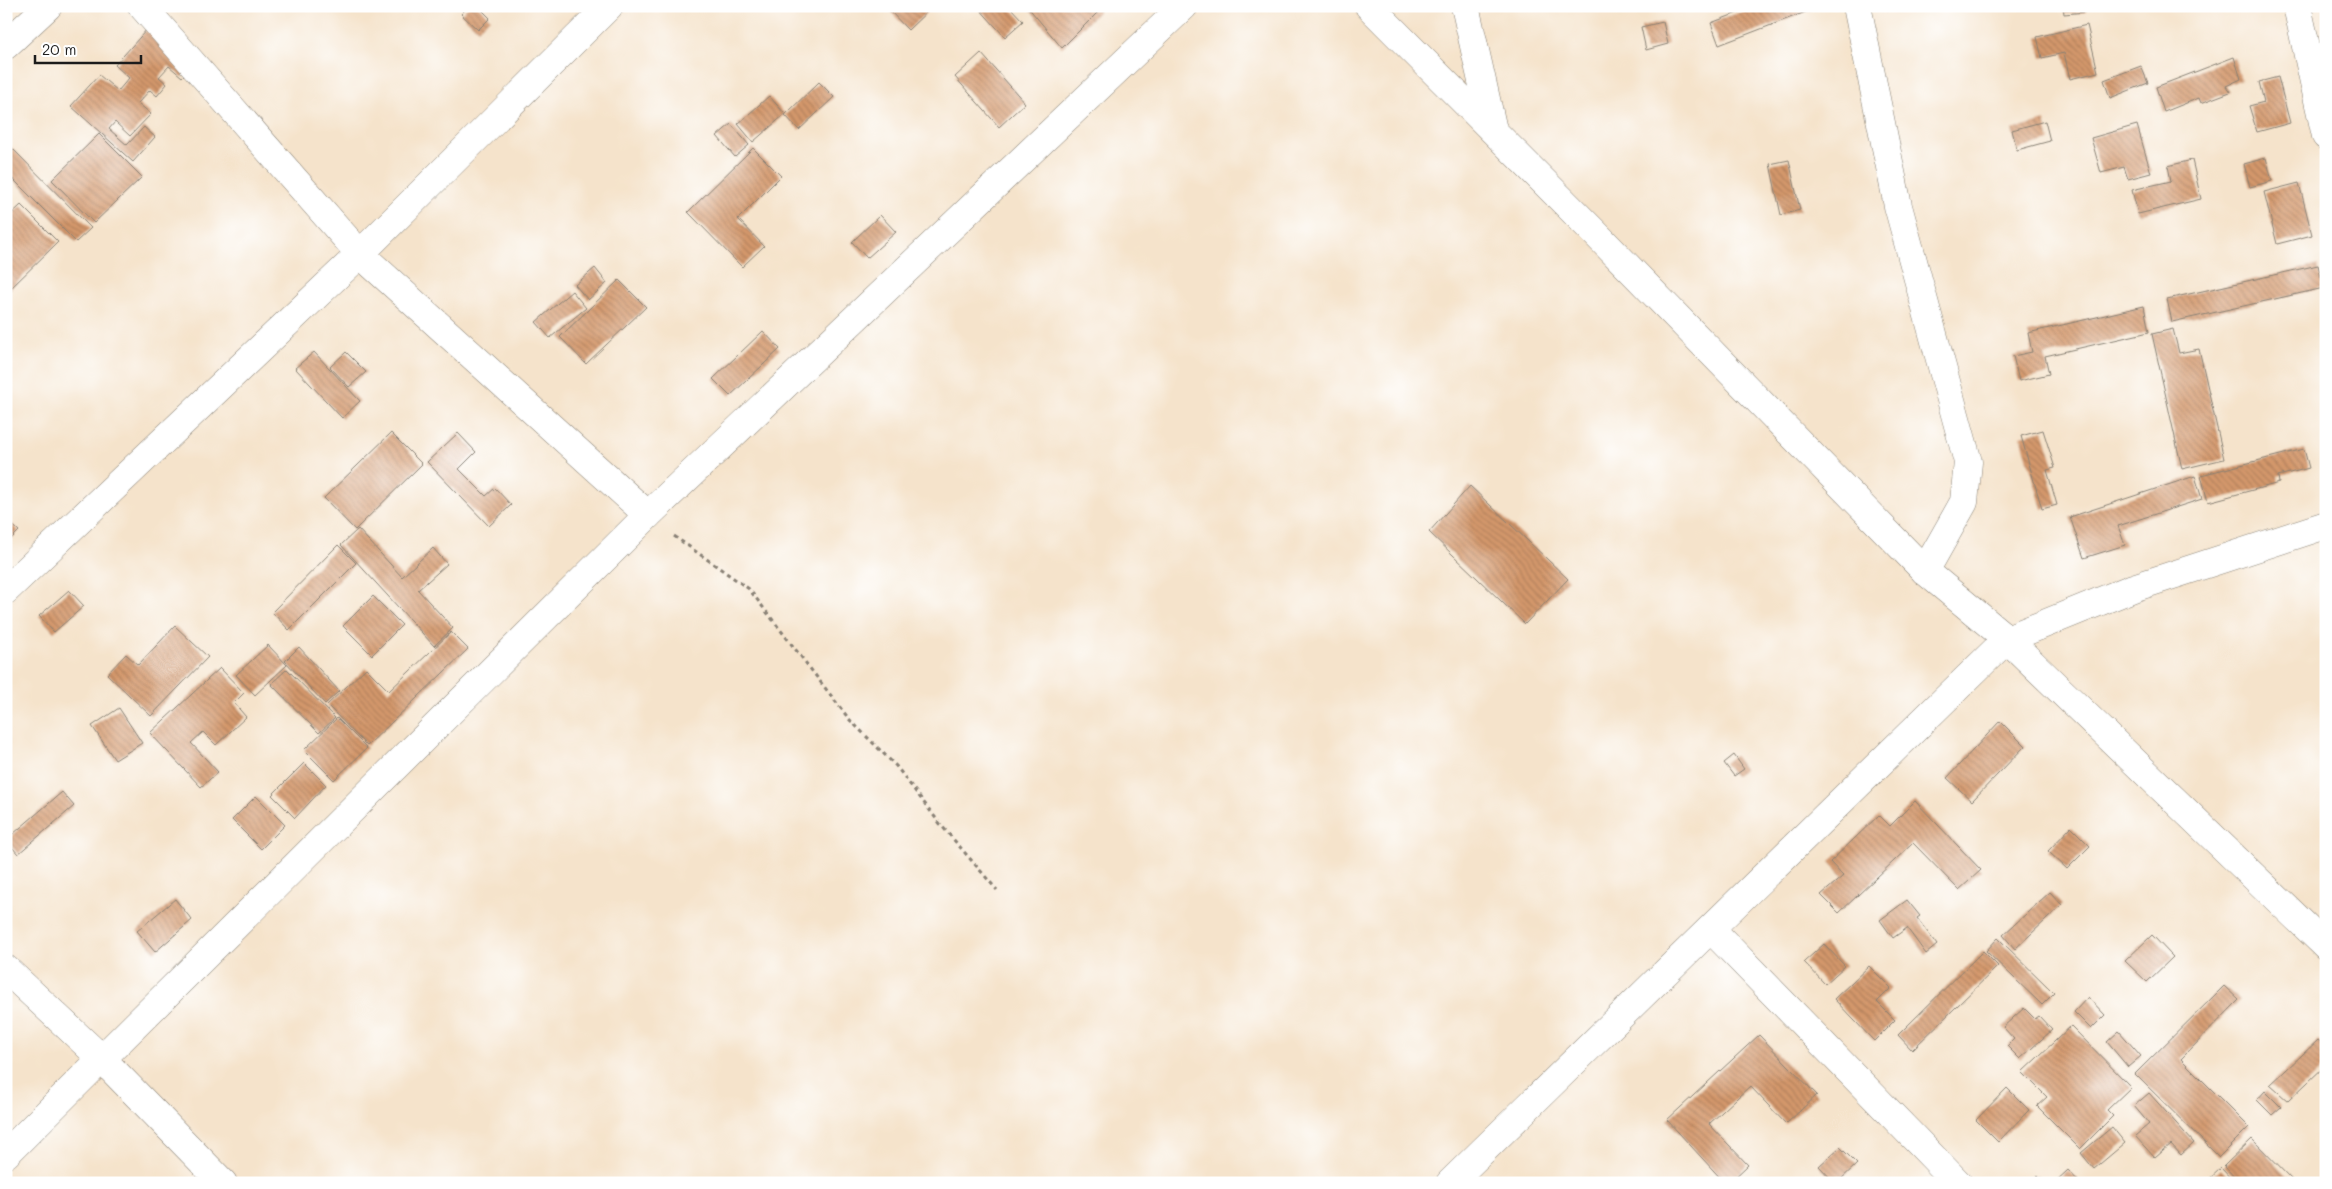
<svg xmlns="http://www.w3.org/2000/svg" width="2332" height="1189" font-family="Mali,sans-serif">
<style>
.building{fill:url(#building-back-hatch)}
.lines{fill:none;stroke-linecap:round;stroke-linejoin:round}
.minor-casing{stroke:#888074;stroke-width:29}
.path{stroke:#888074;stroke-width:3;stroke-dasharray:4 4;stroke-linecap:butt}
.minor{stroke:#fff;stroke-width:28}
</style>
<defs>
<pattern id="building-back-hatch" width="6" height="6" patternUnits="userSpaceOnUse" patternTransform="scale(1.25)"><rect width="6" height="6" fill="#d4986c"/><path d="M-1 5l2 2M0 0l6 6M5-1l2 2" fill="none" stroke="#ab7b58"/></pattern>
</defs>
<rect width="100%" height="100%" fill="#fff"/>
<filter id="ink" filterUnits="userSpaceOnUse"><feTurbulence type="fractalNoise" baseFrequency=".02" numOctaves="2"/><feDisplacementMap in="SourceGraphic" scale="10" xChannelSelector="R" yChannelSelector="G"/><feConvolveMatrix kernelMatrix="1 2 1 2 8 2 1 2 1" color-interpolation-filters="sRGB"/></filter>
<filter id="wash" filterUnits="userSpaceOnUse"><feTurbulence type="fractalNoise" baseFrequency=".0096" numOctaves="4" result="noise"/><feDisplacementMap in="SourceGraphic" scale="20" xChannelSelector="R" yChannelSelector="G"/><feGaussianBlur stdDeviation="1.12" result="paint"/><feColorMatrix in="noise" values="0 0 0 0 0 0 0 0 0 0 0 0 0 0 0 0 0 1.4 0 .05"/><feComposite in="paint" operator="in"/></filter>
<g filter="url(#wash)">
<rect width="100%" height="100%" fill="#f5e3cb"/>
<g id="blocks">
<g class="building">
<path d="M469 6H478L490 18 478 30 461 14Z"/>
<path d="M893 6H933L908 30 889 10Z"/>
<path d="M977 6H1009L1023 21 1005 37Z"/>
<path d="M1027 6H1104L1062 48Z"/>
<path d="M1756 6H1815L1816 8 1719 45 1711 23Z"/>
<path d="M2063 6H2085L2086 12 2064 14Z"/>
<path d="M1663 22 1668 44 1646 50 1641 27Z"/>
<path d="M2087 25 2098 72 2070 79 2064 53 2042 58 2037 37Z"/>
<path d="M148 28 192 67 182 77 169 66 159 77 167 84 157 96 150 90 138 103 151 114 130 136 115 122 109 129 127 145 144 127 155 137 133 162 71 106 99 75 118 91 129 78 115 65Z"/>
<path d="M981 53 1025 103 999 127 955 77Z"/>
<path d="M2234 57 2241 79 2226 86 2230 92 2201 103 2199 98 2164 112 2156 87Z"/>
<path d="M2141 66 2148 83 2110 98 2104 80Z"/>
<path d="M2278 77 2290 123 2257 132 2249 106 2264 102 2259 82Z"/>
<path d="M819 82 834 97 799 130 785 115Z"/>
<path d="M769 96 785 114 753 142 738 124Z"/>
<path d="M2045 121 2050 141 2017 150 2012 130Z"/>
<path d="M731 124 749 145 735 157 717 136Z"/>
<path d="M2137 125 2151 173 2128 179 2124 167 2101 173 2091 138Z"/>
<path d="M99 134 142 177 94 223 52 180Z"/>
<path d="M6 142 91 228 76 242 6 172Z"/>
<path d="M753 148 781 176 738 219 764 246 742 267 688 212Z"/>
<path d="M2266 158 2272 181 2250 187 2244 164Z"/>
<path d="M1789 160 1800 210 1781 215 1770 164Z"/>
<path d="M2192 160 2201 199 2138 214 2132 190 2171 181 2168 166Z"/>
<path d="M2299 183 2312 235 2277 244 2264 192Z"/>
<path d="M21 205 58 242 6 293V219Z"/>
<path d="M880 215 896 232 867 258 852 242Z"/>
<path d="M2318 265 2324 288 2172 322 2167 299Z"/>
<path d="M595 268 607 283 588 300 575 285Z"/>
<path d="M619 280 646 307 586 364 560 337Z"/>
<path d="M572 291 586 308 550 338 536 322Z"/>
<path d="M2144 306 2149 332 2045 356 2049 374 2019 381 2013 356 2032 352 2028 333Z"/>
<path d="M2173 329 2179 353 2199 349 2224 459 2182 469 2152 334Z"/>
<path d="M763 331 780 349 730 396 713 379Z"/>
<path d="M314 352 360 401 342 418 295 368Z"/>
<path d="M346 352 366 372 349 387 330 367Z"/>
<path d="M2043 430 2055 468 2047 470 2057 505 2042 509 2021 436Z"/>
<path d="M391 433 422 464 355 530 324 498Z"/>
<path d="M458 433 476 452 459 469 486 496 495 488 511 505 489 526 427 462Z"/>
<path d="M2304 449 2309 468 2278 476 2279 483 2208 502 2201 475Z"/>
<path d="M2195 476 2202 499 2118 526 2125 545 2084 558 2070 517Z"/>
<path d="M1470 486 1568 579 1525 624 1429 532Z"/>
<path d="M6 519 19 531 6 544Z"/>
<path d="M358 529 402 577 433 548 447 564 418 590 453 628 434 646 341 545Z"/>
<path d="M338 545 356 563 289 630 272 612Z"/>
<path d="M69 590 84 606 54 632 39 616Z"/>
<path d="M373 596 402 625 372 655 343 626Z"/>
<path d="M175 626 208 657 151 716 107 674 126 654 138 665Z"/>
<path d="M451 632 468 649 367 746 327 705 366 668 389 691Z"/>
<path d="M268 645 287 665 255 695 236 675Z"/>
<path d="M299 647 339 691 325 704 285 661Z"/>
<path d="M220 668 244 693 234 703 246 717 216 745 203 732 191 743 218 772 201 787 150 733Z"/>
<path d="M287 669 335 718 319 733 271 684Z"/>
<path d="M119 708 142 743 115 760 92 726Z"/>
<path d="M337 718 367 748 334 780 304 750Z"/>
<path d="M2000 721 2025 746 1972 801 1947 778Z"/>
<path d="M1734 755 1744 769 1734 776 1724 763Z"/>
<path d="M304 763 326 785 295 818 272 795Z"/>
<path d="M62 792 74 806 18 854 6 840Z"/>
<path d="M256 796 285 825 261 849 232 820Z"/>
<path d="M1915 801 1981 870 1959 890 1913 843 1839 913 1821 895 1843 876 1830 862 1879 815 1890 826Z"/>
<path d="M2071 827 2090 846 2067 869 2048 851Z"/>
<path d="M2050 892 2062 905 2015 949 2003 935Z"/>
<path d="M175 899 192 920 155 952 137 931Z"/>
<path d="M1907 900 1920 916 1917 918 1937 945 1926 954 1907 928 1893 938 1880 920Z"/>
<path d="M2152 935 2173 957 2147 982 2125 961Z"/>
<path d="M1998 938 2054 993 2042 1005 1986 951Z"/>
<path d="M1824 944 1845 966 1825 984 1804 962Z"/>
<path d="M1983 951 1998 966 1912 1050 1898 1035Z"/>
<path d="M1869 966 1891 988 1877 1002 1895 1020 1874 1041 1834 999Z"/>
<path d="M2224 986 2239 1000 2181 1059 2249 1127 2219 1157 2135 1074Z"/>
<path d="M2088 997 2105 1015 2091 1029 2074 1012Z"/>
<path d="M2024 1008 2035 1019 2039 1016 2052 1030 2020 1059 2007 1046 2014 1039 2003 1027Z"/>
<path d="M2071 1026 2131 1087 2107 1110 2113 1116 2080 1149 2037 1106 2047 1097 2022 1072Z"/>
<path d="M2119 1031 2141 1056 2128 1067 2107 1042Z"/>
<path d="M1759 1035 1817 1095 1786 1124 1750 1086 1709 1124 1748 1165 1729 1183H1725L1667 1120Z"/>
<path d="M2318 1040 2326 1046V1065L2288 1101 2270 1085Z"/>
<path d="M2007 1088 2029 1110 1998 1142 1976 1120Z"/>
<path d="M2265 1091 2281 1107 2272 1115 2257 1100Z"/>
<path d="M2149 1093 2194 1143 2181 1155 2171 1144 2155 1158 2135 1136 2149 1124 2134 1106Z"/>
<path d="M2112 1127 2125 1143 2094 1169 2081 1153Z"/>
<path d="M2252 1139 2295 1183H2240L2224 1166Z"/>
<path d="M1840 1147 1857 1164 1837 1183H1835L1819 1166Z"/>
<path d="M2221 1168 2235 1183H2205Z"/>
<path d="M2068 1170 2080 1183H2054Z"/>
<path d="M2038 1176 2044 1183H2031Z"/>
</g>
</g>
</g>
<g filter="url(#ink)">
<use href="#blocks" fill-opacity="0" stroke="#888074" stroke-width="1"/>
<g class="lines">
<defs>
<g id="minor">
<path d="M142 6 360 254 648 515"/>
<path d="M1369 6 1596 234 1925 571 2007 639 2326 946"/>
<path d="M1465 6 1493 130"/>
<path d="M1857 6 1898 206 1968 462 1964 502 1925 571"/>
<path d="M2297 6 2326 136"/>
<path d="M6 45 48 6"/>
<path d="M6 590 360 254 609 6"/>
<path d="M1711 929 1958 1183"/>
<path d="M6 969 101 1058 223 1183"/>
<path d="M6 1154 648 515 1184 6"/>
<path d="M1450 1183 2007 639 2133 588 2326 525"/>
</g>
</defs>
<use href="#minor" class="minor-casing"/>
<path class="path" d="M674 536 749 589 849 719 896 766 941 825 997 890"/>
<use href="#minor" class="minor"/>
</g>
</g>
<rect width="2332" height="1189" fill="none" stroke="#fff" stroke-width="25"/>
<path d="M35 55v8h106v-8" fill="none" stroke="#1c1c1c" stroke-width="2.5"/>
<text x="42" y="55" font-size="15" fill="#1c1c1c" stroke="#ffffff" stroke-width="4" paint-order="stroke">20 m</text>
</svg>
